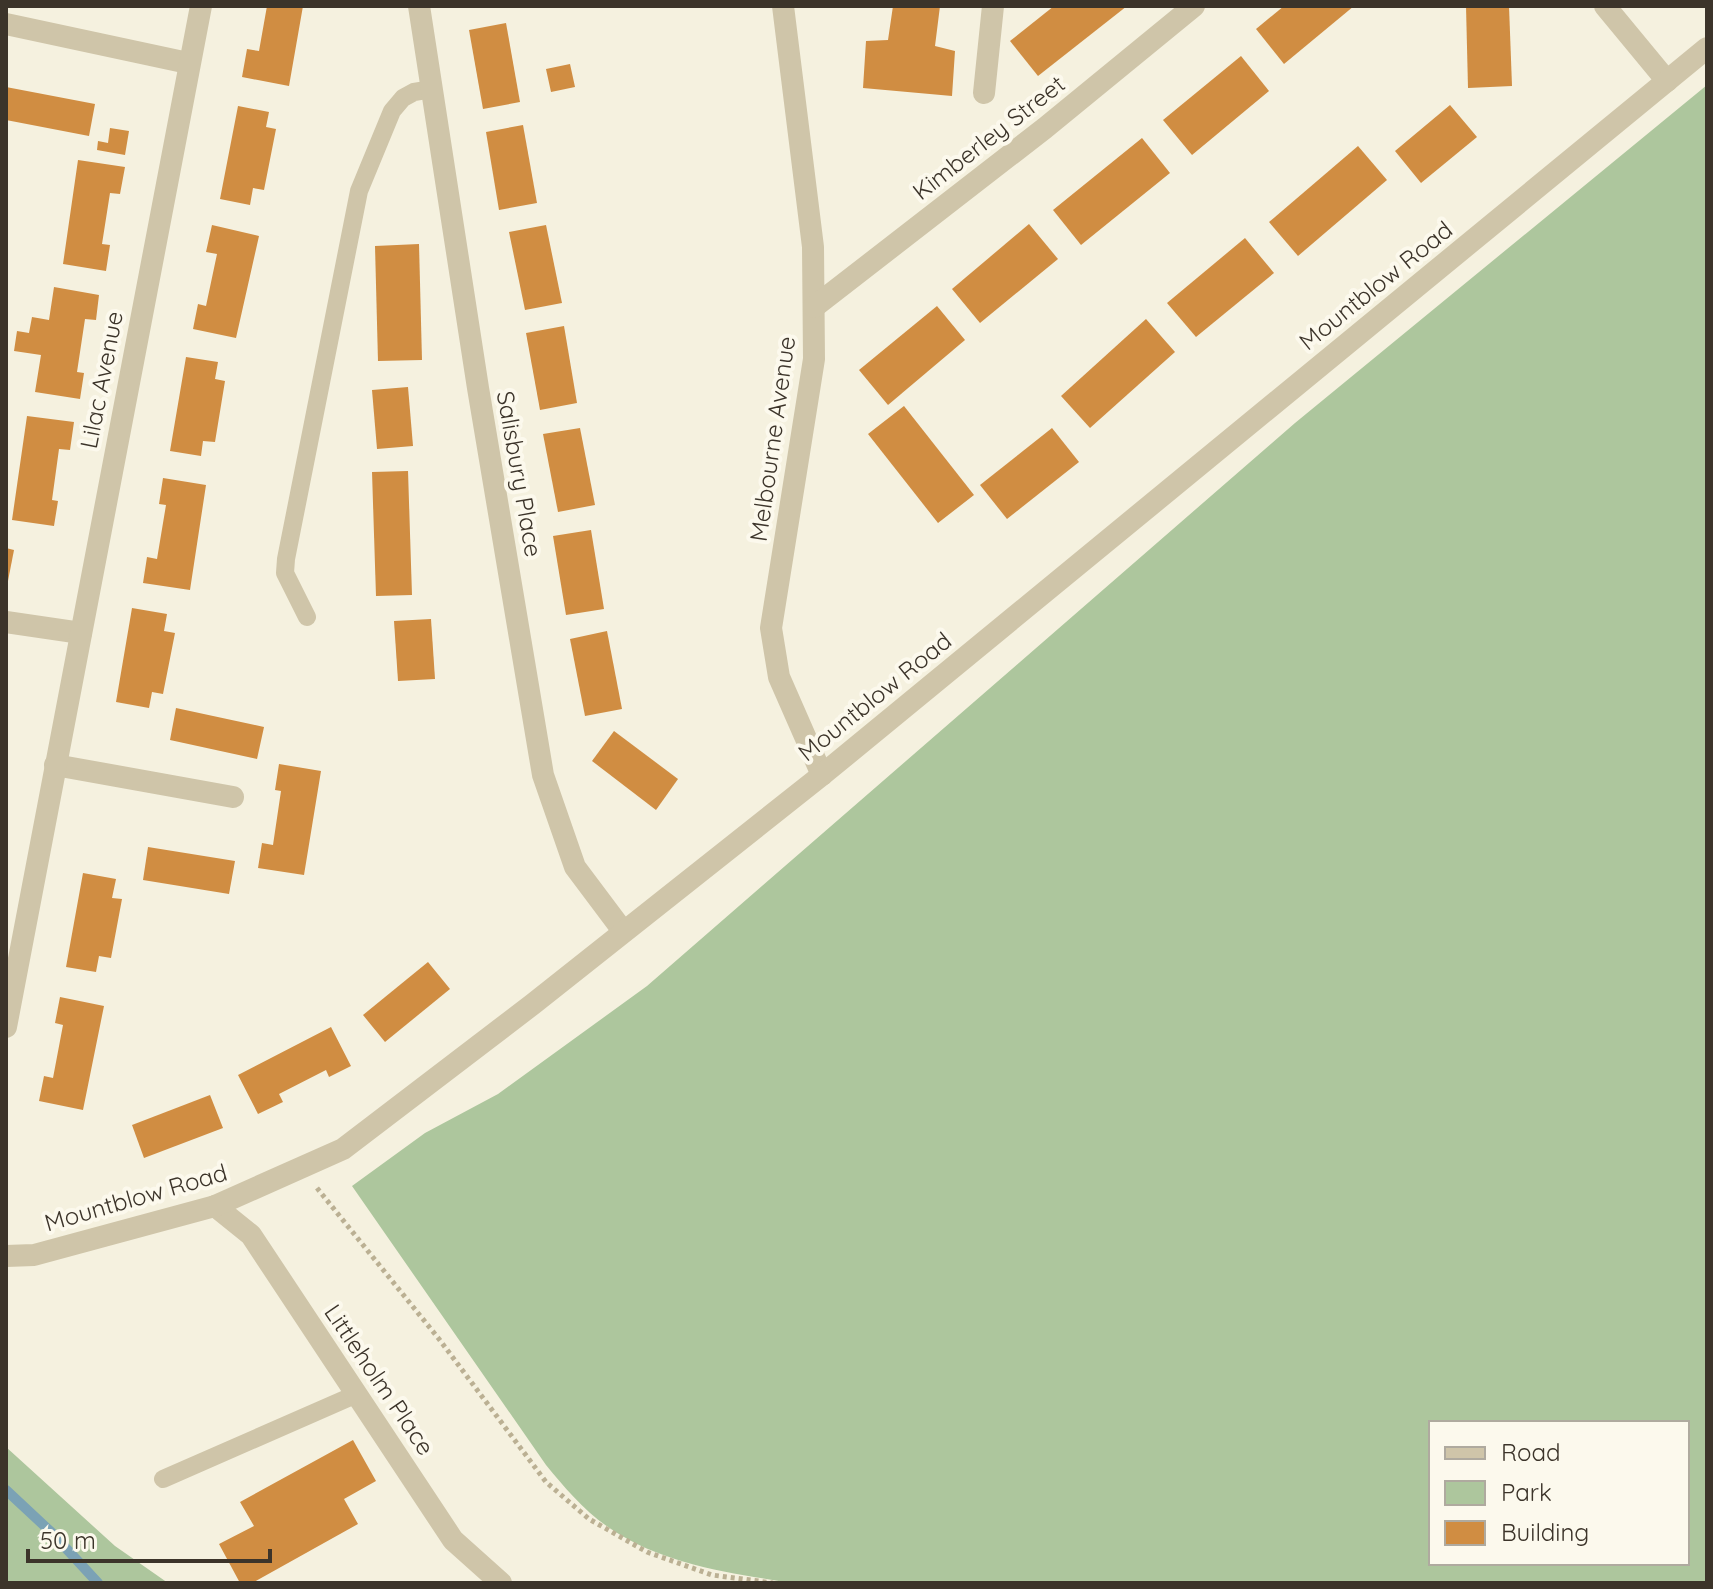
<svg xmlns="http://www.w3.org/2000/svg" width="1713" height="1589" font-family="Quicksand,sans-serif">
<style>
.green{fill:#adc69d;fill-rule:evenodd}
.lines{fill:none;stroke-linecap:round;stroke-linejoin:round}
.stream{stroke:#7ba2b5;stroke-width:10}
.building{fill:#d08d42}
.path{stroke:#bbb093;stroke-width:5;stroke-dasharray:4 4;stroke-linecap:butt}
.service{stroke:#cfc5a9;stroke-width:18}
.pedestrian{stroke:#cfc5a9;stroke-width:22}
.minor{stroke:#cfc5a9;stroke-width:22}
.tertiary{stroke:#cfc5a9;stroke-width:22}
.labels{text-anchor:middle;stroke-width:8;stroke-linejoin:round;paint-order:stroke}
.street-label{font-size:24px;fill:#3c342a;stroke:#fcf9ed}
</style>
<rect width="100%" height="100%" fill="#f5f1df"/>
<g class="green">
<path d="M1707 85V1583H792C730 1573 665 1565 611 1529 585 1512 565 1488 546 1465L352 1186 425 1133 498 1094 647 986 1295 423ZM1431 1423H1687V1563H1431Z"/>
<path d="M6 1447 115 1546 168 1583H6Z"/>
</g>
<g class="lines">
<path class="stream" d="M6 1490 51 1532 98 1583"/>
</g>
<g class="building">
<path d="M267 6H303L289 86 242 77 247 49 259 51Z"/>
<path d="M893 6H940L935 46 955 51 952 96 863 88 866 41 888 40Z"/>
<path d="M1054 6H1127L1038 76 1010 41Z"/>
<path d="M1284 6H1354L1284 64 1256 29Z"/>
<path d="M1466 6H1509L1512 86 1468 88Z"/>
<path d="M506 23 520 102 483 109 469 30Z"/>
<path d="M1241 56 1269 91 1192 155 1163 120Z"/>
<path d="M570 64 575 87 551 92 546 69Z"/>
<path d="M6 87 95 104 89 136 6 120Z"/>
<path d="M1450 105 1477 137 1421 183 1395 151Z"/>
<path d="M238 106 269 112 266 127 276 129 264 190 253 188 250 205 220 199Z"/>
<path d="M523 125 537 203 499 210 486 132Z"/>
<path d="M110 128 129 131 125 155 97 150 98 141 108 143Z"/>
<path d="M1142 138 1170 173 1081 245 1053 210Z"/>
<path d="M1358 146 1387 180 1298 256 1269 222Z"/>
<path d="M78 160 125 167 120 194 110 193 102 244 110 245 106 271 63 264Z"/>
<path d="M1029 224 1058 259 980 323 952 289Z"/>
<path d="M212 225 259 236 236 338 193 329 198 304 206 306 217 254 206 252Z"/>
<path d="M546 225 562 303 525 310 509 232Z"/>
<path d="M1245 238 1274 273 1196 337 1167 303Z"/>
<path d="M419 244 422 360 378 361 375 246Z"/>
<path d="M54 287 99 295 96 320 85 319 77 372 84 373 80 399 35 392 41 355 14 351 17 331 29 333 32 317 49 320Z"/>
<path d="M937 306 965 340 888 405 859 370Z"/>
<path d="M1146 319 1175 352 1090 428 1061 396Z"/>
<path d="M564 326 577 403 540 410 526 333Z"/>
<path d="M186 357 218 362 215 379 225 381 215 442 203 441 201 456 170 451Z"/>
<path d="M408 387 413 446 377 449 372 390Z"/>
<path d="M904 406 974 495 938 523 868 434Z"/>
<path d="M27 416 74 422 70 450 59 449 52 500 58 501 54 526 12 520Z"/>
<path d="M580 428 595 505 558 512 543 434Z"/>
<path d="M1052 428 1079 462 1007 519 980 485Z"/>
<path d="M408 471 412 595 376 596 372 472Z"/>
<path d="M163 478 206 485 190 590 143 583 147 557 157 559 166 505 159 504Z"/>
<path d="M591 530 604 609 566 615 553 536Z"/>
<path d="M6 548 14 550 7 586H6Z"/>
<path d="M132 608 167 614 164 631 175 633 163 694 152 692 149 708 116 702Z"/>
<path d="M431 619 435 679 398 681 394 621Z"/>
<path d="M607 631 622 709 585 716 570 639Z"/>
<path d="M176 708 264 727 257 759 170 740Z"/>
<path d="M614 731 678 779 656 810 592 761Z"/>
<path d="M279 764 321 771 304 875 258 868 262 843 273 845 281 791 275 790Z"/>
<path d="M148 847 235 861 229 894 143 880Z"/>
<path d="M83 873 116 879 112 898 122 899 111 958 99 956 96 972 66 967Z"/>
<path d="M428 962 450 989 385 1042 363 1015Z"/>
<path d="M60 997 104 1006 83 1110 39 1101 44 1076 53 1078 63 1025 55 1023Z"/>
<path d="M331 1027 351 1066 329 1077 326 1070 279 1094 283 1102 258 1114 238 1075Z"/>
<path d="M210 1095 223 1128 144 1158 132 1125Z"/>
<path d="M353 1440 376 1481 344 1499 358 1524 252 1583H240L219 1544 254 1526 240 1502Z"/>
</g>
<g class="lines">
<path class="path" d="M317 1188 439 1339 546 1482 589 1519 647 1552 712 1575 773 1583"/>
<g class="service">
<path d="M307 617 285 573 286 559 359 191 392 111 403 98 414 92 432 89"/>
<path d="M163 1479 357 1394"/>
</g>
<path class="pedestrian" d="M1605 6 1667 81"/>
<g class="minor">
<path d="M419 6 478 388 543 775 575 867 623 931"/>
<path d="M783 6 813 247 814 359 771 628 779 677 822 775"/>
<path d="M6 24 188 63"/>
<path d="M984 93 993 6"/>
<path d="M814 307 1045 128 1194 6"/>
<path d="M6 622 81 633"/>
<path d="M55 765 233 797"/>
<path d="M6 1027 201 6"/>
<path d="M215 1206 251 1235 453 1540 501 1583"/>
</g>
<path class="tertiary" d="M6 1256 34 1255 215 1206 343 1149 533 1004 822 775 1707 48"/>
</g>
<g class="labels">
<g class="street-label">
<text transform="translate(989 138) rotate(-38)" y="8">Kimberley Street</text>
<text transform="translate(1376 286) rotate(-39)" y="8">Mountblow Road</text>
<text transform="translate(102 380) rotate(-79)" y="8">Lilac Avenue</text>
<text transform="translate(773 439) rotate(-82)" y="8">Melbourne Avenue</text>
<text transform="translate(519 474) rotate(80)" y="8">Salisbury Place</text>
<text transform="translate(875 697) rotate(-39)" y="8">Mountblow Road</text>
<text transform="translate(136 1198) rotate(-16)" y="8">Mountblow Road</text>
<text transform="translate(379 1380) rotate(56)" y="8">Littleholm Place</text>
</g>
</g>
<rect width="1713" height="1589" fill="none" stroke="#3c342a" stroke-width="16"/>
<rect x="1429" y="1421" width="260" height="144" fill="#fcf9ed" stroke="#afaa9f" stroke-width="2"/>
<rect x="1445" y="1447" width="40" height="12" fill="#cfc5a9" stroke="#afaa9f" stroke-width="2"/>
<text x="1501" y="1461" font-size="24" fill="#3c342a">Road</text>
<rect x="1445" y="1481" width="40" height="24" fill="#adc69d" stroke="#afaa9f" stroke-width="2"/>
<text x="1501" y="1501" font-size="24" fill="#3c342a">Park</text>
<rect x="1445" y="1521" width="40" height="24" fill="#d08d42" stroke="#afaa9f" stroke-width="2"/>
<text x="1501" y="1541" font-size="24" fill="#3c342a">Building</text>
<path d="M28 1549v12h242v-12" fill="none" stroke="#3c342a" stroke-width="4"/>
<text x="40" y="1549" font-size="24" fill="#3c342a" stroke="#fcf9ed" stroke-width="6" paint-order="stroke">50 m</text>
</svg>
